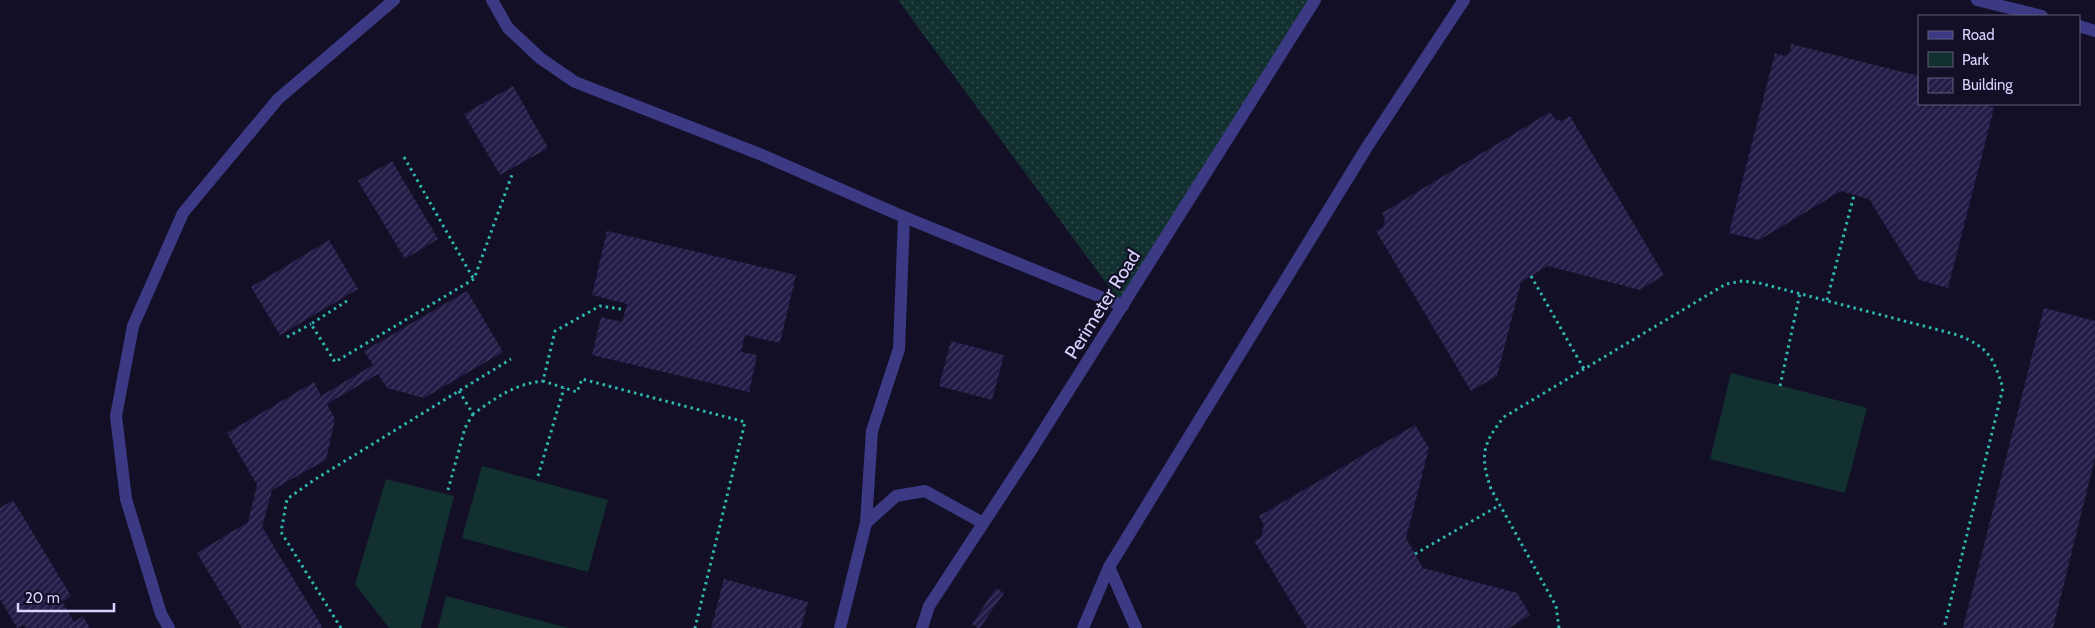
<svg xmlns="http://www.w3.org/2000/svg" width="2095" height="628" font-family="Cabin,sans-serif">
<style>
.grass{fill:url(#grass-dots)}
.park{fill:#12302f}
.building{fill:url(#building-hatch)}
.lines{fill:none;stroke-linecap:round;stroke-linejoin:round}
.path{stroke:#2fb8b0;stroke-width:3;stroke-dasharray:2.5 4;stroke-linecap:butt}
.lane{stroke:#3d3a85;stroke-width:12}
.street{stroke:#3d3a85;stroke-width:12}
.labels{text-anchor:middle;stroke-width:4.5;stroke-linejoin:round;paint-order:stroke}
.street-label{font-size:19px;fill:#d9d4ff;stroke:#130f26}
</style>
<defs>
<pattern id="grass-dots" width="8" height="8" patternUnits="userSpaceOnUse" patternTransform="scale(1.25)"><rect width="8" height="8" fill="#12302f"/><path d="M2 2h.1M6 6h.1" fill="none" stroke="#344d4e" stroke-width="1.8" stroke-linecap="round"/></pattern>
<pattern id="building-hatch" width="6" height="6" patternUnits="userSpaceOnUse" patternTransform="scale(1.25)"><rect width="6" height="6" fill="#241b47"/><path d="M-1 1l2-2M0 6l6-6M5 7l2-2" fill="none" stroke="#433b63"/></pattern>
</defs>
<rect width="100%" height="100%" fill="#130f26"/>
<path class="grass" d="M898 0H1315L1123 306Z"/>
<g class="park">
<path d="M1731 373 1867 408 1845 493 1710 459Z"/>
<path d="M482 466 608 500 588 572 462 538Z"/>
<path d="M386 479 454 496 421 628H389L355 584Z"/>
<path d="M446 596 569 628H438Z"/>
</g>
<g class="building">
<path d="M1791 44 1919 76V104H1984L1994 108 1948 288 1919 280 1869 199 1841 191 1759 240 1729 233 1775 53 1784 56 1790 53Z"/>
<path d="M513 86 548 148 500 175 464 114Z"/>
<path d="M1550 112 1555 119 1562 121 1570 116 1664 275 1640 290 1548 266 1521 282 1497 376 1471 391 1376 231 1383 227 1385 219 1382 213Z"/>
<path d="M392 161 438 239 405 259 358 181Z"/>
<path d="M607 231 796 275 780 343 745 335 741 352 757 355 749 392 592 355 601 317 622 322 627 304 592 295Z"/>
<path d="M329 240 358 289 280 335 251 287Z"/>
<path d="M467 291 503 352 424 398 387 388 378 374 327 404 335 419 326 460 272 490 262 527 323 628H242L197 553 248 522 257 485 227 433 314 382 321 396 373 365 364 351Z"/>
<path d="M2044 308 2095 321V458L2053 628H1963Z"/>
<path d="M951 341 1004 355 992 400 939 386Z"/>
<path d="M1415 425 1429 448 1406 538 1415 554 1423 568 1517 593 1530 615 1509 628H1307L1254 541 1261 537 1264 525 1259 516Z"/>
<path d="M13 500 71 596 62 602 74 622 83 616 90 628H26L24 625 17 628 0 599V508Z"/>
<path d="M724 579 808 602 801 628H711Z"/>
<path d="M996 588 1004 593 980 628H978L972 624Z"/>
</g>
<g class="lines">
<g class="path">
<path d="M404 157 473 278"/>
<path d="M1531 276 1584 369"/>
<path d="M1827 300 1854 195"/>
<path d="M347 301 311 324 335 362 474 279 513 172"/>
<path d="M621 309 600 306 555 331 543 381 577 392 582 379 745 422 695 628"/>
<path d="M287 337 311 324"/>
<path d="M1780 386 1800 293"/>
<path d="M459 391 473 414C496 398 514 384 543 381"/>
<path d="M538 476 564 388"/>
<path d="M448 490 465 428 473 414"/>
<path d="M1415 554 1500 505"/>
<path d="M341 628 281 532 287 499 314 480 511 359"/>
<path d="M1559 628 1556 606 1491 489C1480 456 1482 444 1504 417L1726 284 1742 281 1759 283 1958 335C1989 348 1993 357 2003 388L1944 628"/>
</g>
<g class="lane">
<path d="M492 0 508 28 540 58 575 82 762 155 904 217"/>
<path d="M1977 0 2042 16"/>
<path d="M2079 26 2095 31"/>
<path d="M866 523 872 431 899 349 904 217 1123 306"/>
<path d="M1109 567 1136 628"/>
<path d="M169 628 161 614 126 499 116 416 133 326 183 213 278 99 394 0"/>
<path d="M840 628 866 523 896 496 925 491 983 523"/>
<path d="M1083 628 1109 567 1367 147 1464 0"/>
</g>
<path class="street" d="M922 628 929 606 1030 452 1315 0"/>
</g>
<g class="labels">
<g class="street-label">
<text transform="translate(1102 304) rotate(-58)" y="7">Perimeter Road</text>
</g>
</g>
<rect x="1918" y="15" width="162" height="90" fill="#130f26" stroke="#625e7d"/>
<rect x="1928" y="31" width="25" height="8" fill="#3d3a85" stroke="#625e7d"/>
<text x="1962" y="40" font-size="15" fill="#d9d4ff">Road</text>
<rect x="1928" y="52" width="25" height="15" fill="#12302f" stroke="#625e7d"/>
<text x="1962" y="65" font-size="15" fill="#d9d4ff">Park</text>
<rect x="1928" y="78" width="25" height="15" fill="url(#building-hatch)" stroke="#625e7d"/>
<text x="1962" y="90" font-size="15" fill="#d9d4ff">Building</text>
<path d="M18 603v8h96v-8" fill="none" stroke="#d9d4ff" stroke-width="2.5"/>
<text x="25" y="603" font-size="15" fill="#d9d4ff" stroke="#130f26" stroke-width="4" paint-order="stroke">20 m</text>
</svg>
